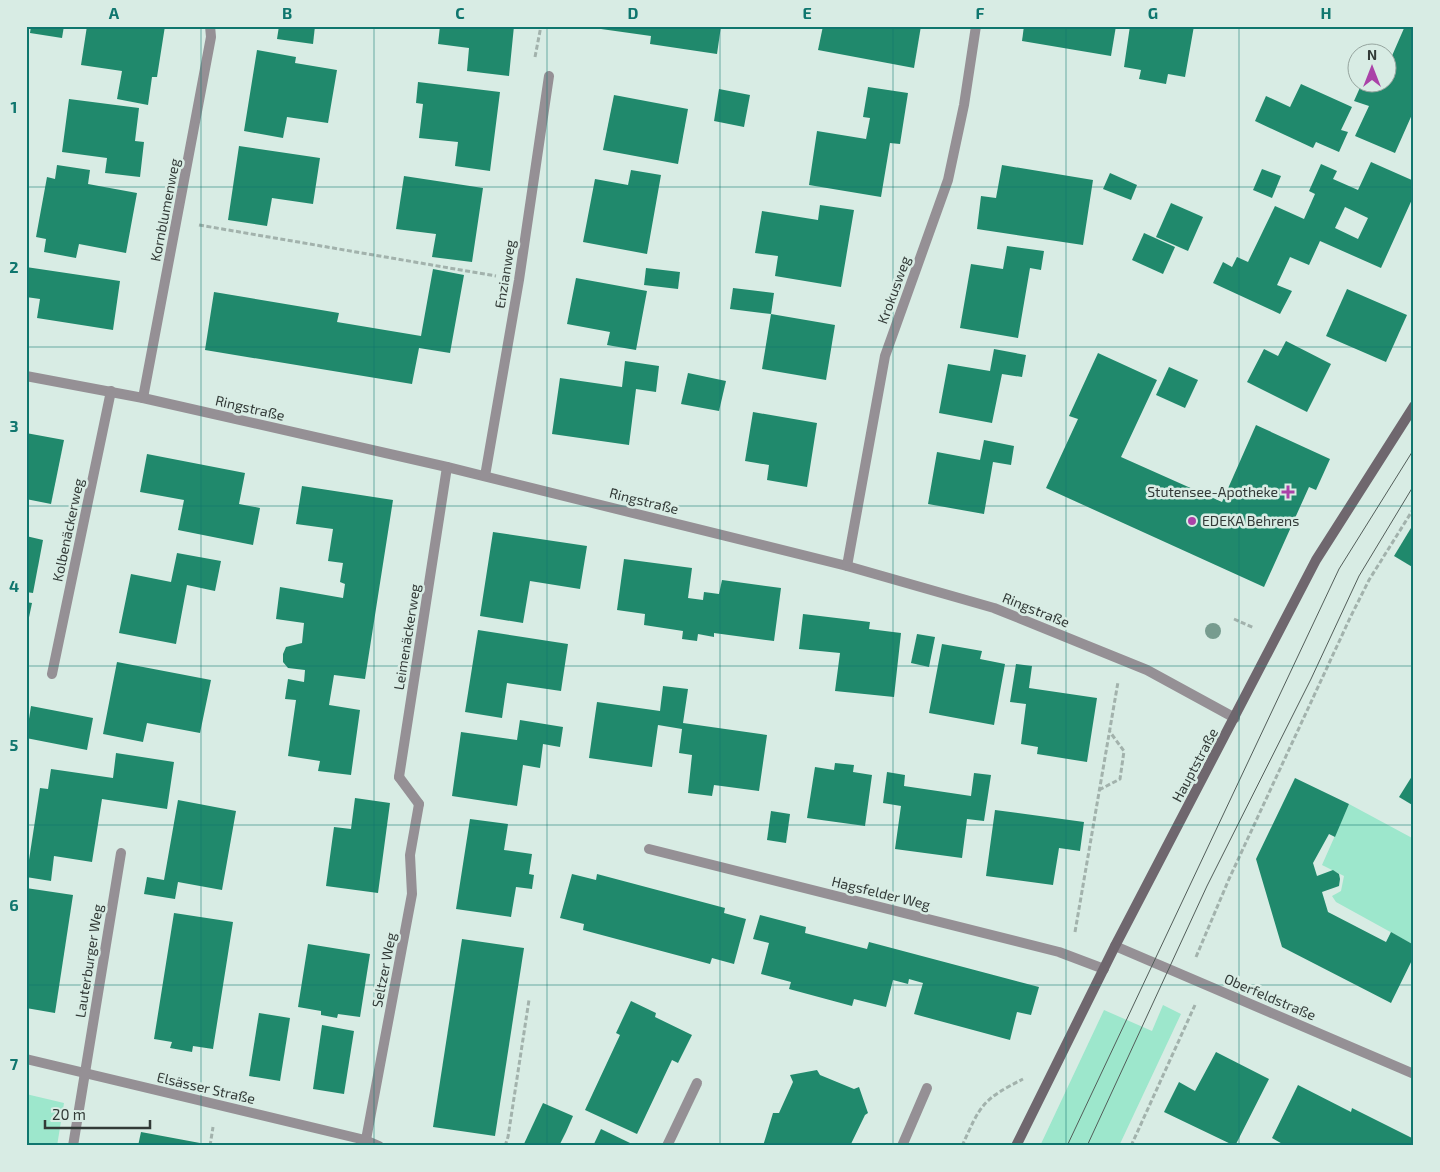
<svg xmlns="http://www.w3.org/2000/svg" width="1440" height="1172" font-family="'Exo 2',sans-serif">
<style>
.green{fill:#9de7cc}
.building{fill:#20896c;fill-rule:evenodd}
.lines{fill:none;stroke-linecap:round;stroke-linejoin:round}
.path{stroke:#a2b2ac;stroke-width:3;stroke-dasharray:5 2.5;stroke-linecap:butt}
.lane{stroke:#959095;stroke-width:10}
.street{stroke:#959095;stroke-width:10}
.secondary{stroke:#6f676e;stroke-width:10}
.tram{stroke:#525d59;stroke-width:1}
.tree{fill:#779c8f}
.grid{fill:none;stroke:#0f766e;stroke-width:1;stroke-opacity:0.55}
.poi-dot{fill:#aa43a8;stroke:#d8ece4;stroke-width:2}
.labels{text-anchor:middle;stroke-width:5;stroke-linejoin:round;paint-order:stroke}
.street-label{font-size:14px;fill:#323a37;stroke:#d8ece4}
.poi-label{font-size:14px;fill:#323a37;stroke:#d8ece4;text-anchor:end}
.neatline{fill:none;stroke:#0f766e;stroke-width:2}
.grid-label{font-size:16px;text-anchor:middle;font-weight:bold;fill:#0f766e}
</style>
<rect width="100%" height="100%" fill="#d8ece4"/>
<g class="green">
<path d="M1349 804 1414 839V945L1336 902 1332 896 1341 891 1344 876 1322 865Z"/>
<path d="M1163 1005 1181 1014 1119 1146H1040L1104 1010 1152 1031Z"/>
<path d="M26 1094 64 1103 57 1146H26Z"/>
</g>
<g class="building">
<path d="M31 26H64L62 38 30 33Z"/>
<path d="M87 26H165L157 77H152L148 105 117 99 122 71 81 65Z"/>
<path d="M279 26H315L313 44 277 39Z"/>
<path d="M440 26H514L509 76 467 71 469 48 438 44Z"/>
<path d="M601 26H721L717 54 650 44 651 36 601 29Z"/>
<path d="M823 26H921L914 68 818 50Z"/>
<path d="M1024 26H1116L1111 56 1022 41Z"/>
<path d="M1130 26H1194L1185 77 1168 74 1166 84 1139 79 1141 70 1124 67Z"/>
<path d="M1405 26H1414V110L1395 153 1355 136 1369 106 1354 101 1362 83 1378 88 1380 82H1388V65Z"/>
<path d="M257 50 296 57 295 63 337 70 328 123 287 117 283 138 244 131Z"/>
<path d="M418 82 500 92 490 171 455 166 458 142 419 138 423 104 416 103Z"/>
<path d="M1301 84 1352 107 1341 130 1348 132 1339 152 1316 142 1313 148 1255 121 1266 96 1290 107Z"/>
<path d="M868 87 908 93 900 144 890 143 881 197 809 185 817 131 866 139 870 118 863 117Z"/>
<path d="M719 89 750 95 744 127 714 121Z"/>
<path d="M614 95 688 109 678 164 603 150Z"/>
<path d="M69 99 139 108 135 141 144 142 140 177 105 173 107 158 62 152Z"/>
<path d="M239 146 320 158 313 204 272 198 267 226 228 220Z"/>
<path d="M1371 162 1414 181V195L1381 268 1320 241 1309 265 1290 257 1277 285 1292 291 1280 314 1213 283 1223 262 1232 267 1237 257 1248 262 1275 206 1304 219 1315 194 1309 191 1321 164 1337 171 1333 179 1358 190ZM1345 207 1368 218 1358 239 1335 228Z"/>
<path d="M57 165 90 170 88 184 137 193 126 253 79 244 76 258 44 252 46 239 36 237 47 177 55 179Z"/>
<path d="M1002 165 1093 180 1083 245 977 229 981 196 996 198Z"/>
<path d="M1262 169 1281 176 1272 198 1253 190Z"/>
<path d="M631 170 661 175 647 254 583 242 595 179 628 185Z"/>
<path d="M1110 173 1137 185 1131 200 1103 189Z"/>
<path d="M404 176 483 188 472 262 432 257 436 234 396 229Z"/>
<path d="M1171 203 1203 217 1188 251 1156 237Z"/>
<path d="M820 205 854 210 841 287 775 276 778 256 755 253 762 211 818 220Z"/>
<path d="M1144 233 1175 247 1163 274 1132 260Z"/>
<path d="M1007 246 1044 251 1041 270 1030 268 1018 338 960 328 971 264 1003 269Z"/>
<path d="M26 267 120 281 113 330 37 318 40 299 26 297Z"/>
<path d="M646 268 680 272 678 289 644 285Z"/>
<path d="M433 269 464 275 450 353 419 348 412 384 205 350 214 292 339 313 337 322 421 336Z"/>
<path d="M576 278 647 291 636 350 607 345 610 332 567 324Z"/>
<path d="M733 288 774 293 771 314 730 309Z"/>
<path d="M1347 289 1407 315 1386 362 1326 336Z"/>
<path d="M771 314 835 325 826 380 762 369Z"/>
<path d="M1286 341 1331 364 1307 412 1247 382 1264 349 1278 356Z"/>
<path d="M994 349 1026 355 1022 377 1002 374 992 423 939 413 948 364 990 371Z"/>
<path d="M1098 353 1157 380 1121 457 1222 502 1256 425 1330 459 1316 490 1309 487 1264 587 1046 488 1078 419 1069 416Z"/>
<path d="M625 361 659 366 656 392 636 389 629 445 552 434 560 378 622 387Z"/>
<path d="M1169 367 1198 380 1185 408 1156 395Z"/>
<path d="M688 373 726 381 719 411 681 404Z"/>
<path d="M753 412 817 423 807 487 767 480 769 465 745 461Z"/>
<path d="M26 433 64 440 51 504 26 499Z"/>
<path d="M984 440 1014 446 1011 465 993 462 984 514 928 504 937 452 980 460Z"/>
<path d="M147 454 245 473 239 504 260 508 253 545 178 530 184 500 140 492Z"/>
<path d="M302 486 393 500 365 679 334 675 329 705 360 710 351 775 318 771 320 761 288 756 296 700 285 699 288 679 304 682 305 670 288 668 283 662V654L286 647 302 643 304 623 276 619 280 587 343 598 345 584 340 582 343 563 328 561 333 529 296 524Z"/>
<path d="M1414 523V568L1394 556Z"/>
<path d="M493 532 587 546 580 589 530 581 523 623 480 616Z"/>
<path d="M26 536 43 540 33 593 26 592Z"/>
<path d="M177 553 221 561 215 591 187 585 176 644 119 633 131 574 171 582Z"/>
<path d="M624 559 692 568 688 598 703 600 704 592 719 594 722 580 781 588 774 641 714 633V637L698 634 697 641 682 639 683 631 644 625 645 614 617 610Z"/>
<path d="M26 602 32 603 27 627H26Z"/>
<path d="M803 614 870 622 869 629 901 633 894 697 835 691 840 653 799 649Z"/>
<path d="M478 630 568 644 561 691 507 683 502 718 465 712Z"/>
<path d="M917 634 935 637 929 667 911 663Z"/>
<path d="M942 644 982 651 980 659 1005 664 994 725 929 713Z"/>
<path d="M117 662 211 680 200 733 147 723 143 742 103 734Z"/>
<path d="M1016 664 1032 666 1029 688 1097 698 1087 762 1037 754 1038 747 1021 744 1026 704 1010 702Z"/>
<path d="M663 686 688 689 683 723 767 735 759 791 714 785 712 796 688 793 692 755 679 753 682 729 658 725 652 767 589 758 597 702 660 711Z"/>
<path d="M31 706 93 718 87 750 26 738Z"/>
<path d="M520 720 563 727 560 747 543 744 540 768 523 765 517 806 452 796 461 732 517 740Z"/>
<path d="M116 753 174 762 167 809 102 799 92 862 54 856 51 881 26 877V859L29 860 40 788 48 789 51 769 113 778Z"/>
<path d="M835 763 854 765 853 772 872 775 865 826 807 818 815 767 834 770Z"/>
<path d="M887 772 905 775 904 786 971 796 974 773 991 775 984 821 967 819 962 858 895 849 901 806 883 803Z"/>
<path d="M1414 773V806L1399 797Z"/>
<path d="M1295 778 1349 804 1335 837 1329 834 1313 863 1317 876 1333 870 1339 874 1340 879 1339 886 1322 892 1328 912 1386 942 1391 932 1414 945V956L1391 1003 1282 947 1256 859Z"/>
<path d="M355 798 390 803 378 893 326 886 334 827 351 829Z"/>
<path d="M178 800 236 811 222 890 178 882 175 899 144 894 147 877 164 880Z"/>
<path d="M995 810 1084 822 1080 851 1059 848 1053 885 986 876Z"/>
<path d="M771 811 790 814 786 843 767 840Z"/>
<path d="M470 819 508 824 504 850 532 854 529 874 534 875 532 889 516 887 511 917 456 909Z"/>
<path d="M572 874 596 880 597 874 725 908 724 913 746 919 734 964 712 958 710 964 583 930 584 924 560 918Z"/>
<path d="M26 888 73 895 55 1013 26 1008Z"/>
<path d="M174 913 233 922 213 1049 193 1046 192 1052 170 1048 172 1042 154 1039Z"/>
<path d="M760 915 806 927 805 933 867 949 869 942 1039 987 1031 1015 1017 1012 1010 1040 914 1014 923 983 909 979 908 984 893 980 886 1007 854 999 852 1006 789 989 791 982 761 974 769 943 753 939Z"/>
<path d="M462 939 524 948 495 1136 433 1127Z"/>
<path d="M308 944 370 954 360 1017 338 1014 337 1018 321 1015V1011L298 1007Z"/>
<path d="M631 1001 656 1013 655 1017 692 1035 678 1063 672 1060 637 1134 585 1110 620 1035 616 1033Z"/>
<path d="M259 1013 290 1018 280 1081 249 1076Z"/>
<path d="M322 1025 354 1031 344 1094 313 1089Z"/>
<path d="M1216 1052 1269 1079 1235 1146 1164 1112 1179 1082 1195 1091Z"/>
<path d="M817 1070 820 1075 854 1089 859 1087 868 1113 865 1115 850 1146H763L773 1113H779L793 1082 790 1075Z"/>
<path d="M1298 1085 1351 1112 1352 1108 1414 1139V1146H1286L1272 1138Z"/>
<path d="M543 1103 573 1116 566 1132 559 1146H523Z"/>
<path d="M601 1129 630 1143 629 1146H593Z"/>
<path d="M141 1132 200 1143 199 1146H138Z"/>
</g>
<g class="lines">
<g class="path">
<path d="M535 57 541 26"/>
<path d="M199 225 496 276"/>
<path d="M1234 619 1254 628"/>
<path d="M1099 790 1120 779 1124 751 1110 732"/>
<path d="M1075 932 1118 682"/>
<path d="M1196 957 1229 879 1350 618 1369 580 1414 508"/>
<path d="M210 1146 213 1127"/>
<path d="M505 1146 508 1137 529 1000"/>
<path d="M962 1146C981 1104 982 1100 1023 1079"/>
<path d="M1131 1146 1195 1005"/>
</g>
<path class="lane" d="M399 777 419 804"/>
<g class="street">
<path d="M26 376 143 398 447 467 847 566 994 608 1147 670 1235 718"/>
<path d="M143 398 211 37 210 26"/>
<path d="M485 476 519 280 549 76"/>
<path d="M847 566 885 356 948 180 964 105 976 26"/>
<path d="M52 674 111 391"/>
<path d="M399 777 447 467"/>
<path d="M649 849 1059 952 1104 969"/>
<path d="M1115 946 1414 1074"/>
<path d="M26 1059 365 1140 379 1146"/>
<path d="M365 1145 412 894 410 855 419 804"/>
<path d="M73 1146 121 853"/>
<path d="M667 1146 697 1083"/>
<path d="M902 1146 927 1088"/>
</g>
<path class="secondary" d="M1016 1146 1115 946 1316 560 1414 406"/>
<g class="tram">
<path d="M1067 1146 1339 569 1414 449"/>
<path d="M1087 1146 1207 886 1311 679 1359 576 1414 485"/>
</g>
</g>
<circle class="tree" cx="1213" cy="631" r="8"/>
<path class="grid" d="M201 26V1146M374 26V1146M547 26V1146M720 26V1146M893 26V1146M1066 26V1146M1239 26V1146M26 187H1414M26 347H1414M26 506H1414M26 666H1414M26 825H1414M26 985H1414"/>
<g class="poi-dot">
<path d="M1285.5 484.5h5v5h5v5h-5v5h-5v-5h-5v-5h5z"/>
<circle cx="1192" cy="521" r="5"/>
</g>
<g class="labels">
<g class="street-label">
<text transform="translate(165 210) rotate(-79)" y="5">Kornblumenweg</text>
<text transform="translate(505 274) rotate(-81)" y="5">Enzianweg</text>
<text transform="translate(894 290) rotate(-70)" y="5">Krokusweg</text>
<text transform="translate(250 408) rotate(13)" y="5">Ringstraße</text>
<text transform="translate(644 501) rotate(14)" y="5">Ringstraße</text>
<text transform="translate(68 530) rotate(-78)" y="5">Kolbenäckerweg</text>
<text transform="translate(1036 610) rotate(22)" y="5">Ringstraße</text>
<text transform="translate(407 637) rotate(-81)" y="5">Leimenäckerweg</text>
<text transform="translate(1195 765) rotate(-62)" y="5">Hauptstraße</text>
<text transform="translate(881 893) rotate(14)" y="5">Hagsfelder Weg</text>
<text transform="translate(89 961) rotate(-81)" y="5">Lauterburger Weg</text>
<text transform="translate(384 970) rotate(-79)" y="5">Seltzer Weg</text>
<text transform="translate(1270 997) rotate(23)" y="5">Oberfeldstraße</text>
<text transform="translate(206 1088) rotate(13)" y="5">Elsässer Straße</text>
</g>
<g class="poi-label">
<text x="1278" y="497">Stutensee-Apotheke</text>
<text x="1202" y="526" text-anchor="start">EDEKA Behrens</text>
</g>
</g>
<rect width="1440" height="1172" fill="none" stroke="#d8ece4" stroke-width="55"/>
<g transform="translate(1372 68)"><circle r="24" fill="#d8ece4" stroke="#96a59f"/>
<path d="M0-4L9 19L0 12L-9 19Z" fill="#aa43a8"/>
<text y="-8" font-size="14" font-weight="bold" text-anchor="middle" fill="#323a37">N</text>
</g>
<path d="M45 1120v8h105v-8" fill="none" stroke="#323a37" stroke-width="2.5"/>
<text x="52" y="1120" font-size="15" fill="#323a37" stroke="#d8ece4" stroke-width="4" paint-order="stroke">20 m</text>
<rect x="28" y="28" width="1384" height="1116" class="neatline"/>
<g class="grid-label">
<text x="114" y="19">A</text>
<text x="287" y="19">B</text>
<text x="460" y="19">C</text>
<text x="633" y="19">D</text>
<text x="807" y="19">E</text>
<text x="980" y="19">F</text>
<text x="1153" y="19">G</text>
<text x="1326" y="19">H</text>
<text x="14" y="113">1</text>
<text x="14" y="273">2</text>
<text x="14" y="432">3</text>
<text x="14" y="592">4</text>
<text x="14" y="751">5</text>
<text x="14" y="911">6</text>
<text x="14" y="1070">7</text>
</g>
</svg>
